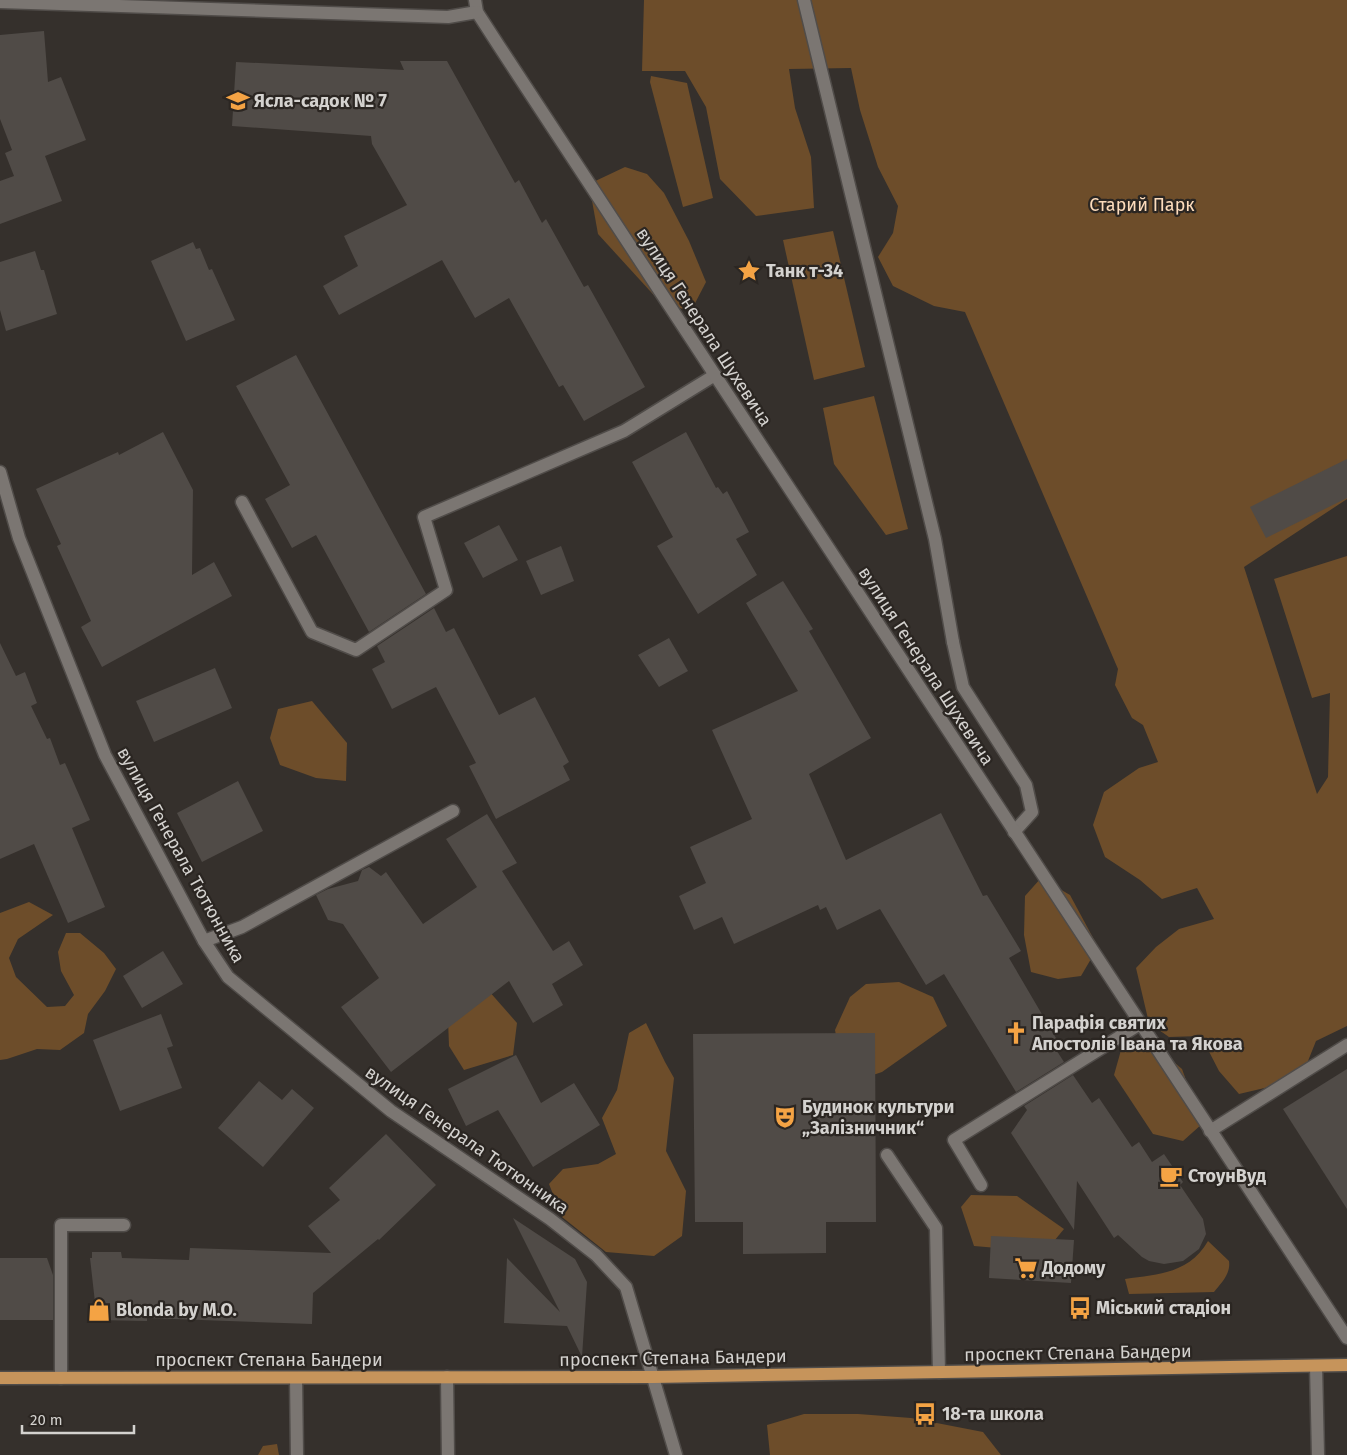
<svg xmlns="http://www.w3.org/2000/svg" width="1347" height="1455" font-family="'Fira Sans',sans-serif">
<style>
.green{fill:#6d4d2a}
.building{fill:#504b47}
.lines{fill:none;stroke-linecap:round;stroke-linejoin:round}
.lane-casing{stroke:#504c49;stroke-width:15}
.street-casing{stroke:#504c49;stroke-width:15}
.primary-casing{stroke:#504c49;stroke-width:15}
.lane{stroke:#7b7672;stroke-width:12}
.street{stroke:#7b7672;stroke-width:12}
.primary{stroke:#c6945b;stroke-width:12}
.labels{text-anchor:middle;stroke-width:4.5;stroke-linejoin:round;paint-order:stroke}
.poi-label{font-size:18px;font-weight:bold;fill:#d4d2cf;stroke:#2b2622;text-anchor:start}
.park-label{font-size:18px;fill:#fddcbc;stroke:#2b2622}
.street-label{font-size:18px;fill:#d4d2cf;stroke:#2b2622}
</style>
<rect width="100%" height="100%" fill="#35302c"/>
<g class="green">
<path d="M644 0H1347V499L1244 567 1317 794 1328 777 1330 693 1312 698 1274 579 1347 556V1026L1316 1041 1304 1071 1277 1085 1239 1094 1219 1071 1201 1036 1169 1037 1149 1023 1136 968 1156 947 1179 929 1214 919 1197 888 1162 899 1140 880 1105 857 1093 825 1104 792 1139 768 1158 762 1143 725 1132 718 1115 685 1118 669 965 312 934 306 893 286 878 257 893 233 898 206 878 167 860 110 851 68 789 69 795 108 811 157 814 208 756 216 720 179 706 107 685 71H642Z"/>
<path d="M651 76 687 83 713 198 683 207 650 82Z"/>
<path d="M625 167 647 174 664 193 689 241 706 282 691 311 661 303 598 234 589 184Z"/>
<path d="M833 231 865 367 814 380 783 240Z"/>
<path d="M874 396 908 529 886 535 834 464 823 408Z"/>
<path d="M312 701 347 743 346 781 316 778 280 765 270 738 278 709Z"/>
<path d="M1041 878 1070 895 1098 947 1081 976 1058 979 1031 972 1024 935 1025 896Z"/>
<path d="M29 902 53 915 18 939 9 958 16 977 47 1007 65 1006 74 995 61 971 58 952 66 933H80L104 953 116 969 105 991 88 1014 84 1033 60 1050 37 1049 7 1059 0 1060V913Z"/>
<path d="M481 982 517 1023 513 1055 464 1070 449 1046 448 1020Z"/>
<path d="M899 982 933 997 947 1026 882 1072 861 1079 843 1073 835 1030 850 997 866 984Z"/>
<path d="M646 1023 665 1062 674 1078 666 1151 686 1191 682 1236 654 1256 606 1252 562 1217 549 1184 563 1169 598 1164 616 1154 602 1118 617 1090 629 1033Z"/>
<path d="M1149 1041 1182 1069 1202 1124 1183 1141 1153 1134 1114 1075 1123 1043Z"/>
<path d="M971 1195 1017 1196 1064 1229 1045 1252 974 1246 961 1207Z"/>
<path d="M1208 1241 1229 1261C1231 1274 1221 1283 1214 1292L1129 1294 1125 1279C1158 1274 1189 1274 1208 1241Z"/>
<path d="M804 1414H858L911 1418 983 1432 1001 1455H770L767 1425Z"/>
<path d="M277 1444 279 1455H258L263 1446Z"/>
</g>
<g class="building">
<path d="M44 31 48 82 61 77 86 140 45 156 62 201 0 224V181L14 176 5 153 12 150 0 119V35Z"/>
<path d="M400 61H447L515 183 519 180 542 223 546 219 584 287 588 285 645 387 584 421 563 385 559 387 509 298 475 318 442 260 339 315 323 286 358 266 344 236 407 205 372 144 371 136 232 126 236 62 404 70Z"/>
<path d="M193 242 196 249 200 248 209 270 212 269 235 320 186 341 151 261Z"/>
<path d="M35 251 41 270H44L57 314 6 331 0 310V262Z"/>
<path d="M296 355 426 594 369 632 316 535 292 548 265 499 290 485 236 386Z"/>
<path d="M163 432 193 490 192 575 214 562 232 596 102 667 81 627 91 621 57 546 61 544 36 489 118 452 119 455Z"/>
<path d="M686 432 716 488 718 487 723 494 727 491 749 532 736 539 757 575 698 614 657 546 673 537 632 462Z"/>
<path d="M1347 459V498L1266 538 1250 507Z"/>
<path d="M499 525 518 560 483 578 464 543Z"/>
<path d="M561 546 574 581 541 595 526 561Z"/>
<path d="M783 581 813 629 809 631 871 738 809 774 846 860 941 813 983 896 987 895 1021 951 1009 958 1060 1045 1055 1048 1064 1062 1016 1092 944 974 926 985 880 909 837 930 826 907 820 910 818 905 734 944 722 917 694 930 679 896 706 883 690 847 752 819 712 730 798 691 746 603Z"/>
<path d="M434 608 446 632 454 628 499 715 535 697 569 762 563 766 570 780 496 819 469 766 476 763 436 687 392 709 372 669 385 662 377 646Z"/>
<path d="M669 638 688 671 659 687 638 655Z"/>
<path d="M0 643 16 676 25 672 37 703 31 706 47 739 50 738 60 765 65 763 90 820 72 828 105 907 68 923 34 844 0 859Z"/>
<path d="M215 668 232 708 154 742 136 701Z"/>
<path d="M238 781 263 831 202 862 177 813Z"/>
<path d="M487 814 517 863 502 871 553 951 569 941 583 965 552 984 563 1005 533 1023 509 981 391 1072 341 1007 379 978 343 924 328 920 316 895 328 889 358 881 362 870 369 867 381 876 386 872 423 924 477 887 446 839Z"/>
<path d="M163 951 183 984 142 1008 123 976Z"/>
<path d="M161 1014 173 1046 167 1048 182 1088 120 1111 93 1040Z"/>
<path d="M875 1033 876 1222H826V1253L743 1254V1222H695L693 1034Z"/>
<path d="M516 1055 541 1103 574 1083 600 1125 533 1167 498 1110 466 1126 448 1089Z"/>
<path d="M1347 1069V1209L1283 1109Z"/>
<path d="M1073 1075 1092 1103 1099 1098 1132 1147 1139 1142 1152 1162 1164 1154 1183 1182 1180 1185 1203 1219 1206 1234 1199 1249 1183 1261 1164 1264 1149 1261 1142 1257 1118 1235 1114 1238 1077 1181 1074 1230 1011 1133 1027 1110 1024 1106Z"/>
<path d="M259 1081 282 1100 292 1089 314 1108 263 1167 218 1128Z"/>
<path d="M386 1134 436 1185 379 1240 378 1239 313 1293 312 1324 147 1318V1321L97 1320 90 1258H92V1252H121L122 1258 189 1260 190 1248 331 1253 308 1226 340 1200 329 1188Z"/>
<path d="M513 1218 575 1259 587 1282 582 1357 567 1326 504 1323 507 1258 560 1312Z"/>
<path d="M991 1236 1074 1240 1071 1283 989 1278Z"/>
<path d="M0 1258H47L53 1275V1320H0Z"/>
</g>
<g class="lines">
<defs>
<g id="lane">
<path d="M242 502 312 632 356 650 446 590 424 517 624 431 715 375"/>
<path d="M953 642 963 687 1026 785 1032 812 1014 832"/>
<path d="M204 941 242 927 453 811"/>
<path d="M1210 1131 1347 1045"/>
<path d="M887 1155 936 1228 939 1372"/>
<path d="M981 1185 954 1140 1140 1024"/>
<path d="M1316 1366 1318 1455"/>
<path d="M447 1377 448 1455"/>
<path d="M61 1378V1225H124"/>
<path d="M296 1378 297 1455"/>
</g>
<g id="street">
<path d="M475 0 477 12 499 46 1347 1338"/>
<path d="M804 0 935 539 953 642"/>
<path d="M0 2 448 17 477 12"/>
<path d="M0 472 19 538 105 755 204 941 228 977 391 1111 550 1219 596 1255 626 1287 676 1455"/>
</g>
<path id="primary" d="M0 1378 653 1377 1347 1365"/>
</defs>
<use href="#lane" class="lane-casing"/>
<use href="#street" class="street-casing"/>
<use href="#primary" class="primary-casing"/>
<use href="#lane" class="lane"/>
<use href="#street" class="street"/>
<use href="#primary" class="primary"/>
</g>
<defs>
<symbol id="school-bare" viewBox="-9 -9 18 18"><path d="M0-5L7-2L0 1L-7-2ZM-4 1L0 2.5L4 1V4Q0 6-4 4Z" fill="#f4a344" stroke="#2b2622" stroke-width="2.5" paint-order="stroke"/></symbol>
<symbol id="sight-bare" viewBox="-9 -9 18 18"><path d="M0-6L1.8-2.2L6-1.7L2.9 1.2L3.7 5.4L0 3.3L-3.7 5.4L-2.9 1.2L-6-1.7L-1.8-2.2Z" fill="#f4a344" stroke="#2b2622" stroke-width="2.5" paint-order="stroke"/></symbol>
<symbol id="church-bare" viewBox="-9 -9 18 18"><path d="M-1.2-6h2.4v3.5h3.3v2.4h-3.3V6h-2.4V-.1h-3.3v-2.4h3.3Z" fill="#f4a344" stroke="#2b2622" stroke-width="2.5" paint-order="stroke"/></symbol>
<symbol id="theatre-bare" viewBox="-9 -9 18 18"><path d="M-5-5.5Q0-4 5-5.5V0Q5 5 0 6Q-5 5-5 0ZM-3.3-2.5H-1v1.5H-3.3ZM1-2.5H3.3v1.5H1ZM-2.8 1Q0 5.5 2.8 1Z" fill="#f4a344" stroke="#2b2622" stroke-width="2.5" paint-order="stroke"/></symbol>
<symbol id="cafe-bare" viewBox="-9 -9 18 18"><path d="M-5.5-4.5H6V0H3Q3 3.5 0 3.5H-2.5Q-5.5 3.5-5.5 0ZM3-3.2v2h1.7v-2ZM-6 4.5H4V6H-6Z" fill="#f4a344" stroke="#2b2622" stroke-width="2.5" paint-order="stroke"/></symbol>
<symbol id="supermarket-bare" viewBox="-9 -9 18 18"><path d="M-6-5.5h2.5l.6 2H6L4.5 2H-2.5L-4.4-4H-6ZM-1.5 3.2a1.3 1.3 0 1 0 .1 0ZM3 3.2a1.3 1.3 0 1 0 .1 0Z" fill="#f4a344" stroke="#2b2622" stroke-width="2.5" paint-order="stroke"/></symbol>
<symbol id="bus-bare" viewBox="-9 -9 18 18"><path d="M-5-6H5V4H4V6H2V4H-2V6H-4V4H-5ZM-3.5-4V0h7V-4ZM-3.5 1.2v1.5H-2V1.2ZM2 1.2v1.5H3.5V1.2Z" fill="#f4a344" stroke="#2b2622" stroke-width="2.5" paint-order="stroke"/></symbol>
<symbol id="shop-bare" viewBox="-9 -9 18 18"><path d="M-5-2.5h2.3a2.7 3.5 0 0 1 5.4 0H5L5.5 6h-11ZM-1.5-2.5h3a1.5 2.3 0 0 0-3 0Z" fill="#f4a344" stroke="#2b2622" stroke-width="2.5" paint-order="stroke"/></symbol>
</defs>
<g fill-rule="evenodd">
<use href="#school-bare" x="222" y="85" width="32" height="32"/>
<use href="#sight-bare" x="733" y="255" width="32" height="32"/>
<use href="#church-bare" x="1000" y="1017" width="32" height="32"/>
<use href="#theatre-bare" x="769" y="1101" width="32" height="32"/>
<use href="#cafe-bare" x="1155" y="1160" width="32" height="32"/>
<use href="#supermarket-bare" x="1010" y="1252" width="32" height="32"/>
<use href="#bus-bare" x="1064" y="1292" width="32" height="32"/>
<use href="#shop-bare" x="83" y="1294" width="32" height="32"/>
<use href="#bus-bare" x="909" y="1398" width="32" height="32"/>
</g>
<g class="labels">
<g class="poi-label">
<text x="254" y="107">Ясла-садок № 7</text>
<text x="766" y="277">Танк т-34</text>
<text x="1032" y="1029">Парафія святих<tspan x="1032" dy="21">Апостолів Івана та Якова</tspan></text>
<text x="802" y="1113">Будинок культури<tspan x="802" dy="21">„Залізничник“</tspan></text>
<text x="1188" y="1182">СтоунВуд</text>
<text x="1042" y="1274">Додому</text>
<text x="1096" y="1314">Міський стадіон</text>
<text x="116" y="1316">Blonda by M.O.</text>
<text x="942" y="1420">18-та школа</text>
</g>
<g class="park-label">
<text x="1142" y="211">Старий Парк</text>
</g>
<g class="street-label">
<text transform="translate(704 327) rotate(57)" y="6">вулиця Генерала Шухевича</text>
<text transform="translate(926 666) rotate(57)" y="6">вулиця Генерала Шухевича</text>
<text transform="translate(181 855) rotate(61)" y="6">вулиця Генерала Тютюнника</text>
<text transform="translate(467 1140) rotate(35)" y="6">вулиця Генерала Тютюнника</text>
<text transform="translate(1078 1353) rotate(-1)" y="6">проспект Степана Бандери</text>
<text transform="translate(673 1358) rotate(-1)" y="6">проспект Степана Бандери</text>
<text x="269" y="1366">проспект Степана Бандери</text>
</g>
</g>
<path d="M22 1425v8h112v-8" fill="none" stroke="#d4d2cf" stroke-width="2.5"/>
<text x="30" y="1425" font-size="15" fill="#d4d2cf" stroke="#2b2622" stroke-width="4" paint-order="stroke">20 m</text>
</svg>
